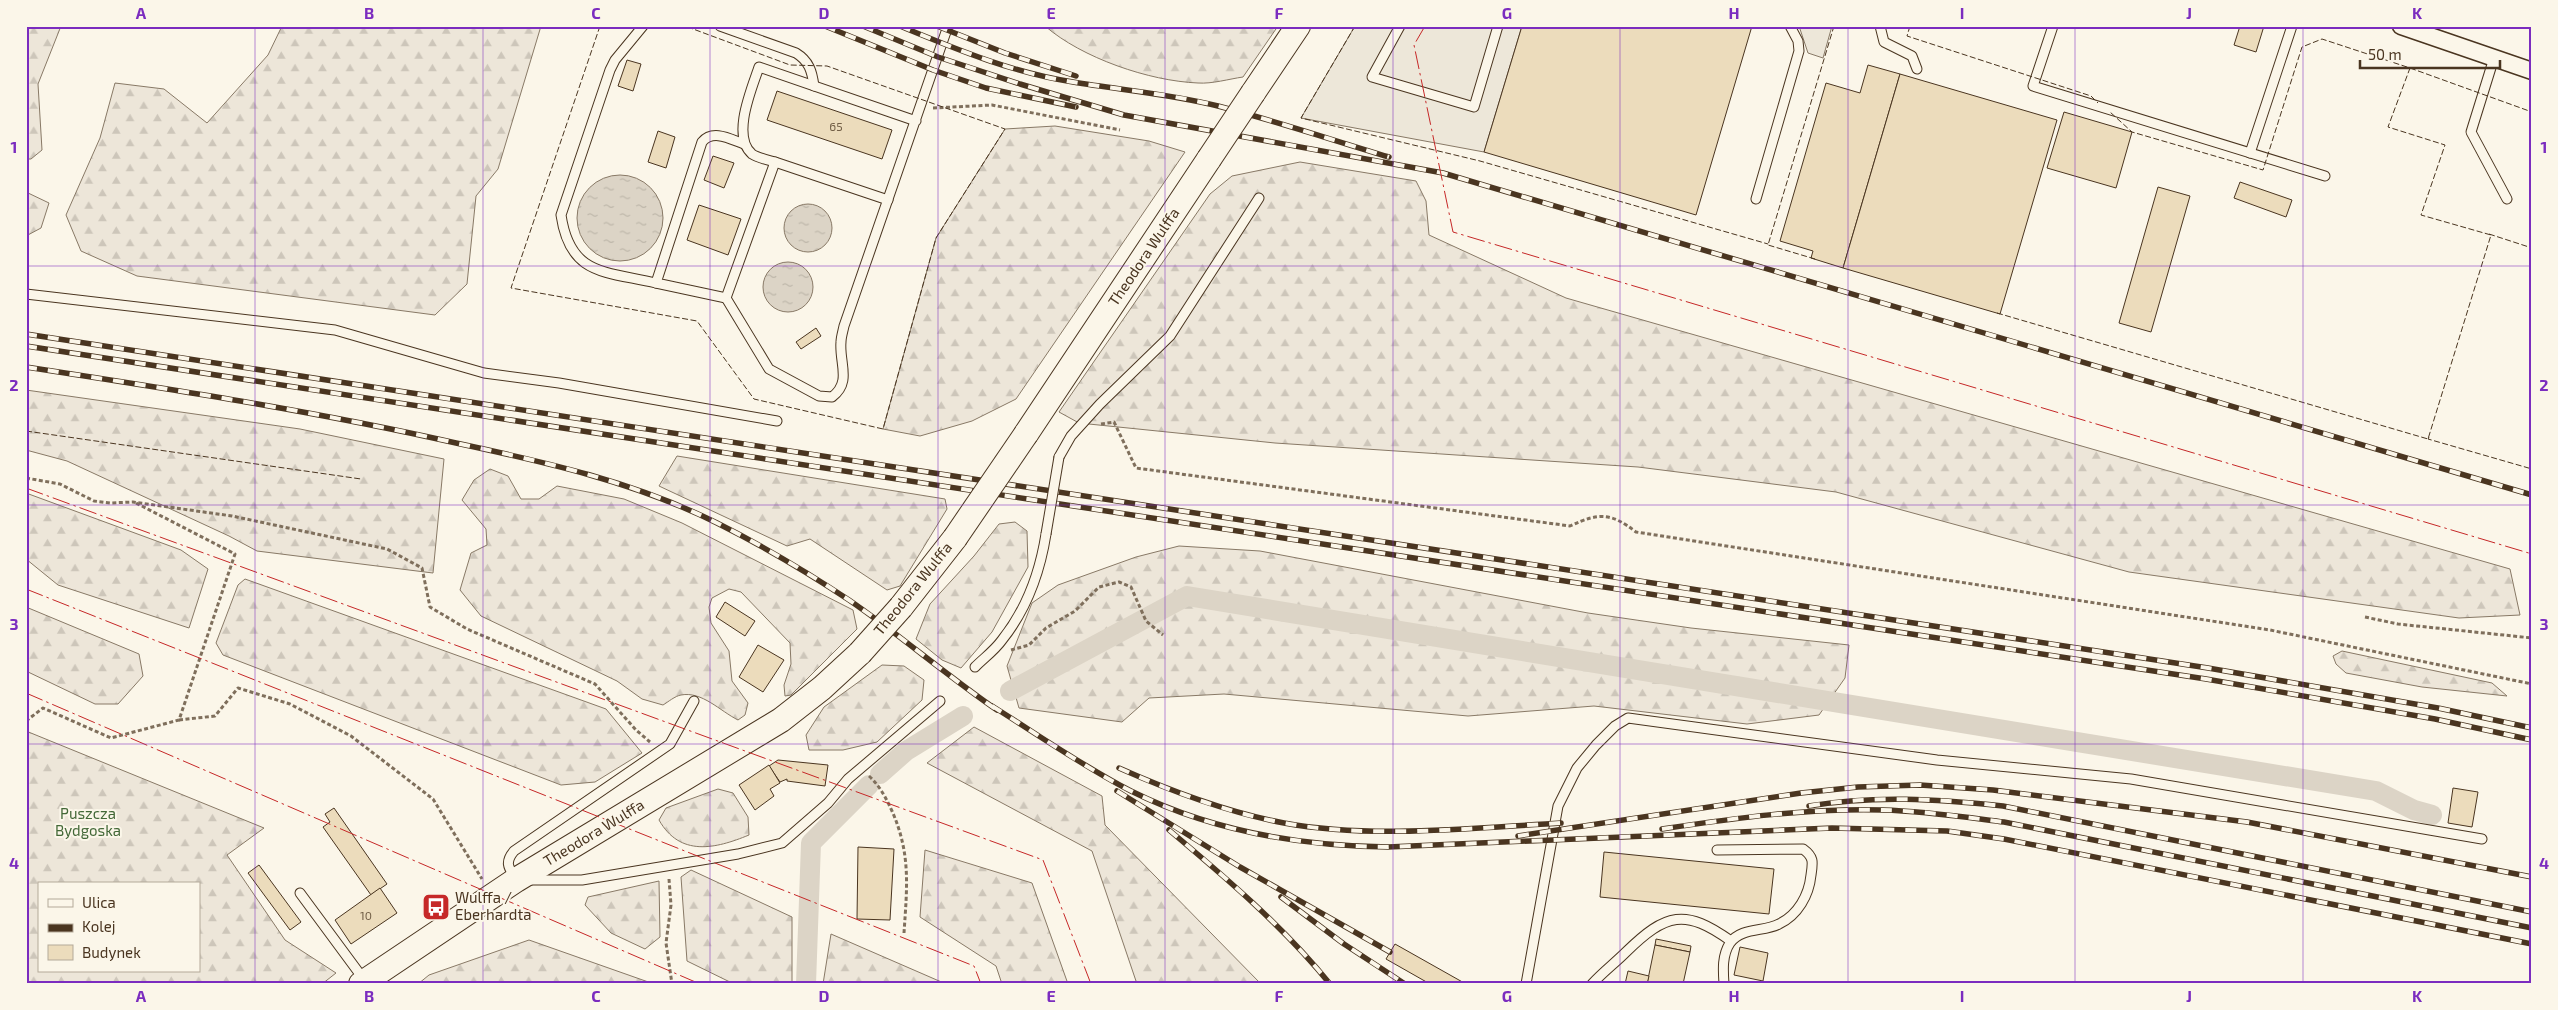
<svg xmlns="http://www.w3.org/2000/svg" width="2558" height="1010" font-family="'Exo 2',sans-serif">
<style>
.forest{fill:url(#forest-firs);stroke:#887966;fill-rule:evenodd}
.parking{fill:#ede7d9;stroke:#887966}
.water{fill:url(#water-ripples);stroke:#887966}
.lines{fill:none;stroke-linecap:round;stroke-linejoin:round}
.canal{stroke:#dcd4c6;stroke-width:20}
.building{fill:#ecdcbc;stroke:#4a3520}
.lane-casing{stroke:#4a3520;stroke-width:11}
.street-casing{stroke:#4a3520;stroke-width:19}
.secondary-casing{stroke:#4a3520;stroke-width:26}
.path{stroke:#7f6f5c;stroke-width:3;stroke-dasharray:4 2.5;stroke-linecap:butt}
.lane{stroke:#fbf6e9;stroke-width:9}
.street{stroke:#fbf6e9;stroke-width:16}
.secondary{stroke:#fbf6e9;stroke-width:24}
.rail-casing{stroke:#4a3520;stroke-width:5.5}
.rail{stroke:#fbf6e9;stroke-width:4;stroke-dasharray:11;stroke-linecap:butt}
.lane-bridge-casing{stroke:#4a3520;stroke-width:11;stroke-linecap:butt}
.secondary-bridge-casing{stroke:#4a3520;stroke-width:26;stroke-linecap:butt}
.lane-bridge{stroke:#fbf6e9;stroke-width:9}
.secondary-bridge{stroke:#fbf6e9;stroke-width:24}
.fence{stroke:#4a3520;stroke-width:1;stroke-dasharray:6 2.5;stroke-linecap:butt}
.power{stroke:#c62828;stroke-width:1;stroke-dasharray:18 4 2.5 4;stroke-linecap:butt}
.grid{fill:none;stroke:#7b2cbf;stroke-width:1;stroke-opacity:0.55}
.labels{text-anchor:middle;stroke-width:4;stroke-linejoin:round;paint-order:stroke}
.number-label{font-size:12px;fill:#725f47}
.street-label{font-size:15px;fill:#4a3520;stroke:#fbf6e9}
.park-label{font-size:15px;fill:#436837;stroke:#fbf6e9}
.poi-label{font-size:15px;fill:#4a3520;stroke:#fbf6e9;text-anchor:start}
.neatline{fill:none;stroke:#7b2cbf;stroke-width:2}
.grid-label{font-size:16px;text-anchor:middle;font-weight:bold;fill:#7b2cbf}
</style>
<defs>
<pattern id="forest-firs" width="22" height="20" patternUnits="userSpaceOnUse" patternTransform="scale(1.25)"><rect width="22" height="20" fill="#ede6d9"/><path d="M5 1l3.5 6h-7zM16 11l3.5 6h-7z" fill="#cdc6ba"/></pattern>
<pattern id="water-ripples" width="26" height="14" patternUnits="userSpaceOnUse" patternTransform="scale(1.25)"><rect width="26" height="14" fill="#dcd4c6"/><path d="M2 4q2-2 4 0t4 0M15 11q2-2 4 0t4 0" fill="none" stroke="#beb7aa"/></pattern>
</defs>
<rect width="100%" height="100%" fill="#fbf6e9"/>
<g class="forest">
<path d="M26 26H61L38 84 42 150 31 159H26Z"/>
<path d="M282 26H541L498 169 476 196 467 284 435 315 137 276 81 251 66 215 100 138 115 83 164 89 207 123 268 55Z"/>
<path d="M1045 26H1278L1243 77C1229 79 1212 84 1198 83 1149 81 1082 58 1045 26Z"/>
<path d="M1055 126 1149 141 1185 152 1016 399 972 421 920 436 883 429 936 238 1005 129Z"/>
<path d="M1300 162 1416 181 1426 201 1429 235 1566 298 2510 569 2520 615 2459 618 2129 572 1836 492 1638 467 1275 443 1079 423 1059 412 1210 194 1232 176Z"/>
<path d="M26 192 49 203 41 228 26 236Z"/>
<path d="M26 390 300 429 444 459 433 573 257 551 229 536 67 461 26 450Z"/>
<path d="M677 456 945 499 947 509 900 586 887 590 810 539 787 546 659 486Z"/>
<path d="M490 469 508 476 521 499H539L557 486 624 499 682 523 853 610 857 629 791 695 785 696 784 685 791 664 790 643 741 592 729 589 712 598 709 607 711 623 729 651 732 681 748 703 745 715 738 720C720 711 702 691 681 695 675 696 668 702 663 705L642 699 617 681 481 616 460 590 471 553 487 545 486 529 462 500 474 480Z"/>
<path d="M26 493 181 550 208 569 189 628 58 585 26 559Z"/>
<path d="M1015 522 1027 531 1028 567 992 632 961 668 942 660 916 639 930 604 974 556 999 524Z"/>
<path d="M1179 546 1260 551 1588 613 1691 628 1849 645 1845 678 1819 715 1747 724 1594 706 1468 716 1224 694 1149 698 1122 722 1019 708 1007 666 1032 603 1058 585 1136 557Z"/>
<path d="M245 579 606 709 642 753 595 782 561 785 223 655 216 643 238 585Z"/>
<path d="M26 607 139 654 143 676 118 704H95L26 671Z"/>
<path d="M2342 651 2492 683 2507 696 2422 687 2346 673 2336 664 2333 656Z"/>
<path d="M882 665 904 666 924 680 922 700 877 742 843 750H809L806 735 824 707Z"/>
<path d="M974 727 1102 796 1105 825 1261 984H1137L1092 851 927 763Z"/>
<path d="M26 731 264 828 227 855 285 940 336 973 322 984H26ZM39 884H199V971H39Z"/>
<path d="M718 789 733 793 748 817 749 835C715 849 680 857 659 820L666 808Z"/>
<path d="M925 850 1032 883 1068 984H1002L996 966 920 917Z"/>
<path d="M691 870 792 917V984H734L687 961 681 877Z"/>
<path d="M659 881 660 937 645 949 611 933 585 905 588 897Z"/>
<path d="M831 934 946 984H823Z"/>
<path d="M529 940 654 984H418L429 975Z"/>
</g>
<g class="parking">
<path d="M1355 26H1522L1484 152 1301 118Z"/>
<path d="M1799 26H1832L1823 58 1808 53Z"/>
</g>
<g class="water">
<circle cx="620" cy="218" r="43"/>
<circle cx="808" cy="228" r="24"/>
<circle cx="788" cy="287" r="25"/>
</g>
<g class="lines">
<g class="canal">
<path d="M1010 691 1187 596 2376 791 2414 810 2432 815"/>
<path d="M880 774 906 751 963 716"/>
<path d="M806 984 811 843 869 785"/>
</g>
</g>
<g class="building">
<path d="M1522 26H1752L1696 215 1484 152Z"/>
<path d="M2240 26H2264L2256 52 2234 45Z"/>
<path d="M627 60 641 64 633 91 618 86Z"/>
<path d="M1868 65 1900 74 1843 268 1811 258 1813 251 1780 241 1826 83 1860 93Z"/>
<path d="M1900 74 2057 120 2000 314 1843 268Z"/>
<path d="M777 91 892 130 882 159 767 120Z"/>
<path d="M2064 112 2132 132 2116 188 2047 168Z"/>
<path d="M658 131 675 137 666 168 648 162Z"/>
<path d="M713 156 734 163 724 188 704 180Z"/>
<path d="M2240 182 2292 200 2286 217 2234 198Z"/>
<path d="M2158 187 2190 196 2151 332 2119 323Z"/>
<path d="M699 205 741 219 728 255 687 240Z"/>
<path d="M816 328 821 336 801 349 796 342Z"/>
<path d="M725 602 755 621 745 636 716 617Z"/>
<path d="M758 645 784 660 763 692 739 677Z"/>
<path d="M778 760 828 765 825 786 787 781V779L780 782 769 766Z"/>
<path d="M769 765 780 783 770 789 774 796 755 810 739 785Z"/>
<path d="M2453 788 2478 792 2472 827 2448 823Z"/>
<path d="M334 808 387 884 371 895 323 827 330 822 325 814Z"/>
<path d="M858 847 894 849 890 920 857 919Z"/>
<path d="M1604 852 1774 869 1769 914 1600 897Z"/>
<path d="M259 865 301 922 290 930 248 873Z"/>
<path d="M380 888 397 913 351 944 335 920Z"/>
<path d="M1656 939 1691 946 1690 952 1655 945Z"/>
<path d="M1395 944 1466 984H1430L1386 959Z"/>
<path d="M1655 945 1690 952 1683 984H1647Z"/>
<path d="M1740 947 1768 953 1763 981 1734 975Z"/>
<path d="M1628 971 1649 976 1647 984H1625Z"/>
</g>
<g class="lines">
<defs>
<g id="lane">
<path d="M643 26 615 60 610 70 561 215C570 276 605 271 656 283"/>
<path d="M720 26 796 53C809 61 812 71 814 86"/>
<path d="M1400 26 1372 77 1474 107 1498 26"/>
<path d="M1880 26 1884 42 1912 56 1917 69"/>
<path d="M2053 26 2033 86 2325 176"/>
<path d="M2494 58 2471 132 2507 199"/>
<path d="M916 121 759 67C752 88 731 136 752 154 758 158 768 160 775 162L726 298 769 369 819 396 832 397C852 382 839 363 841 342 841 337 843 331 844 326L948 26"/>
<path d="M2250 153 2292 26"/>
<path d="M775 162 888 200"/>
<path d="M1756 199 1799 51 1798 41 1790 26"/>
<path d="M26 294 335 330 484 373 559 383 777 421"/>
<path d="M726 298 656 283 702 142C713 129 730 139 744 144"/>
<path d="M1059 457 1071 436 1100 404 1170 336 1259 198"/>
<path d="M975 667C984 658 995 650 1002 640 1026 610 1040 572 1046 534"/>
<path d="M1717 850 1803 849C1814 857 1813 862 1811 875 1809 895 1798 915 1779 924 1765 932 1741 927 1730 943 1722 955 1723 970 1724 984"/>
<path d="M516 880C509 868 504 863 514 851L670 744 694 701"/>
<path d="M529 880H582L738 854 782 843 828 803 848 779 940 701"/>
<path d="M300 893 365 981"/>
<path d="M1526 984 1558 806 1577 768 1596 745 1615 726 1628 718 1937 760 2131 779 2482 839"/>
<path d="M1592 984C1603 972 1615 963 1626 952 1666 913 1685 908 1731 941"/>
</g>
<path id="street" d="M2401 26 2532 71"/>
<g id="secondary">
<path d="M1253 93 1298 26"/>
<path d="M1026 434 1209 159"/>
<path d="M901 607 955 538"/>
<path d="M361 984 516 880 781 720 822 688 860 653"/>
</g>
</defs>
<use href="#lane" class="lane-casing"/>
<use href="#street" class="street-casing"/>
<use href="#secondary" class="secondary-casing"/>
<g class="path">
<path d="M933 108 992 105 1120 130"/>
<path d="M1101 424 1114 422 1136 468 1570 526C1600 512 1611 513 1636 532L2270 630 2532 684"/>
<path d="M26 478 60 484 94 501 110 503 133 502 232 516 387 549 422 568 430 607 467 629 595 684 636 730 650 742"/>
<path d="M2365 617 2398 624 2532 638"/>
<path d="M1011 650 1029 645 1046 628 1075 611 1099 587 1119 582 1131 587 1146 621 1163 635"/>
<path d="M179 720 215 716 238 688 290 704 351 736 433 799 482 879"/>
<path d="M26 721 43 708 111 738 179 720 235 554 136 503"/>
<path d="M869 776C880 786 886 798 892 811 911 854 907 887 904 933"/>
<path d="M669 879 671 905 666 943 672 984"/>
</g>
<use href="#lane" class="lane"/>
<use href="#street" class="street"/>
<use href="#secondary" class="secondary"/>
<defs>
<g id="rail">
<path d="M825 26 933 70 986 88 1076 107"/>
<path d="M863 26 938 57 1020 84 1124 115 1443 173 2532 495"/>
<path d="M900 26C956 49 1013 73 1073 82 1121 90 1171 94 1218 106 1276 121 1332 140 1389 157"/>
<path d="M937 26 1005 53 1076 76"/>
<path d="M26 334 2208 668 2438 708 2532 728"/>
<path d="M26 346 2206 679 2435 719 2532 740"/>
<path d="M26 367C170 389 314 411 456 443 545 462 635 482 717 523 763 546 807 572 849 600 900 635 946 675 997 710"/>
<path d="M992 706C1037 734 1084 767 1131 791 1211 831 1299 846 1388 847L1832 828 1947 831 2004 839 2532 944"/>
<path d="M1119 768C1173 792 1226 812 1284 823 1371 839 1473 828 1561 823"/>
<path d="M1117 791 1240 867 1390 952"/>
<path d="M1809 806C1874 795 1937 799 2003 806L2532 912"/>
<path d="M1662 829C1735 818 1808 808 1883 810 1923 811 1964 817 2004 822L2532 928"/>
<path d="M1169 830C1225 877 1284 927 1330 984"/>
<path d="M1518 836 1801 793 1858 787 1920 785 1993 790 2247 822 2532 877"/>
<path d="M1281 897 1344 944 1405 984"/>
</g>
</defs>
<use href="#rail" class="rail-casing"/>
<use href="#rail" class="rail"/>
<defs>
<path id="lane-bridge" d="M1046 534 1059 457"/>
<g id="secondary-bridge">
<path d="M1209 159 1253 93"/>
<path d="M955 538 1026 434"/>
<path d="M860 653 901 607"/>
</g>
</defs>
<use href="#lane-bridge" class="lane-bridge-casing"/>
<use href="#secondary-bridge" class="secondary-bridge-casing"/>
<use href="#lane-bridge" class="lane-bridge"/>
<use href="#secondary-bridge" class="secondary-bridge"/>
<g class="fence">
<path d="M600 26 511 288 697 321 754 399 883 429 936 238 1005 129 827 66 790 65 685 26"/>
<path d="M1355 26 1301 118 1480 161 1768 244"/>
<path d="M1910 26 1907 36 2091 96 2098 103"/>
<path d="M2410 68 2532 112"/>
<path d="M2489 234 2532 248"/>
<path d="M1815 259 1768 245 1834 26"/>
<path d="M1997 313 2428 439 2491 235 2421 215 2445 145 2388 127 2410 68 2322 39 2302 47 2263 170 2132 132 2110 112"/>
<path d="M26 431 361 479"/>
<path d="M2429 437 2428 439 2532 469"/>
</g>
<g class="power">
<path d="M1425 26 1414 45 1453 232 2532 554"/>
<path d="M26 488 1043 860 1091 984"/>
<path d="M26 589 974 966 981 984"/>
<path d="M26 693 700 984"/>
</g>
</g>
<path class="grid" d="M255 26V984M483 26V984M710 26V984M938 26V984M1165 26V984M1393 26V984M1620 26V984M1848 26V984M2075 26V984M2303 26V984M26 266H2532M26 505H2532M26 744H2532"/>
<defs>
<symbol id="bus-square" viewBox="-11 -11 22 22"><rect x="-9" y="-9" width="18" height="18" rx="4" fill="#c62828" stroke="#fbf6e9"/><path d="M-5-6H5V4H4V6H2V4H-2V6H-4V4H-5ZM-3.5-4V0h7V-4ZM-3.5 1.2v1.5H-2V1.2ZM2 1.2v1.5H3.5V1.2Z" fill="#fff"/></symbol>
</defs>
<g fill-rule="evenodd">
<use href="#bus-square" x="420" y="891" width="32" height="32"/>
</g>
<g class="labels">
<g class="number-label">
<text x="836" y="131">65</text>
<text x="366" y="920">10</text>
</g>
<g class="street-label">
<text transform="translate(1144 257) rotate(-56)" y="5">Theodora Wulffa</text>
<text transform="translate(913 589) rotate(-51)" y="5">Theodora Wulffa</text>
<text transform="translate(594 833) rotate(-31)" y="5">Theodora Wulffa</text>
</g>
<g class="park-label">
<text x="88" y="819">Puszcza<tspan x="88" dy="17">Bydgoska</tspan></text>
</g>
<g class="poi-label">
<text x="455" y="903">Wulffa /<tspan x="455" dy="17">Eberhardta</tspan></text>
</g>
</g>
<rect width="2558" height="1010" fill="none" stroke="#fbf6e9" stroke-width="55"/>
<rect x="38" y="882" width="162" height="90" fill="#fbf6e9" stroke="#b4a999"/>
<rect x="48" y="899" width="25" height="8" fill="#fbf6e9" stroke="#b4a999"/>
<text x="82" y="908" font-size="15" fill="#4a3520">Ulica</text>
<rect x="48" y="924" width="25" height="8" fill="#4a3520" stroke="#b4a999"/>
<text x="82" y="932" font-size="15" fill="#4a3520">Kolej</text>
<rect x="48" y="945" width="25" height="15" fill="#ecdcbc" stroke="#b4a999"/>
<text x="82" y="958" font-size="15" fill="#4a3520">Budynek</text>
<path d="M2360 60v8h140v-8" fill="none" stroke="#4a3520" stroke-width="2.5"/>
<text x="2368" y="60" font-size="15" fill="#4a3520" stroke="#fbf6e9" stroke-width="4" paint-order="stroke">50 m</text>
<rect x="28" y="28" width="2502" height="954" class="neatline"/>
<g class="grid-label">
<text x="141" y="19">A</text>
<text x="369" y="19">B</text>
<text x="596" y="19">C</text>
<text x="824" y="19">D</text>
<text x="1051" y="19">E</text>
<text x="1279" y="19">F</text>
<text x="1507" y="19">G</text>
<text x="1734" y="19">H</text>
<text x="1962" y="19">I</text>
<text x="2189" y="19">J</text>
<text x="2417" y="19">K</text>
<text x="14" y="153">1</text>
<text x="2544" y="153">1</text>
<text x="14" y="391">2</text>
<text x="2544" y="391">2</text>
<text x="14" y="630">3</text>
<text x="2544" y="630">3</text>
<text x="14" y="869">4</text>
<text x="2544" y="869">4</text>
<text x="141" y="1002">A</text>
<text x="369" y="1002">B</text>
<text x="596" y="1002">C</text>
<text x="824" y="1002">D</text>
<text x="1051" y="1002">E</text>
<text x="1279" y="1002">F</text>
<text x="1507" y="1002">G</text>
<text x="1734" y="1002">H</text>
<text x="1962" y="1002">I</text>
<text x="2189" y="1002">J</text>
<text x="2417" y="1002">K</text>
</g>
</svg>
